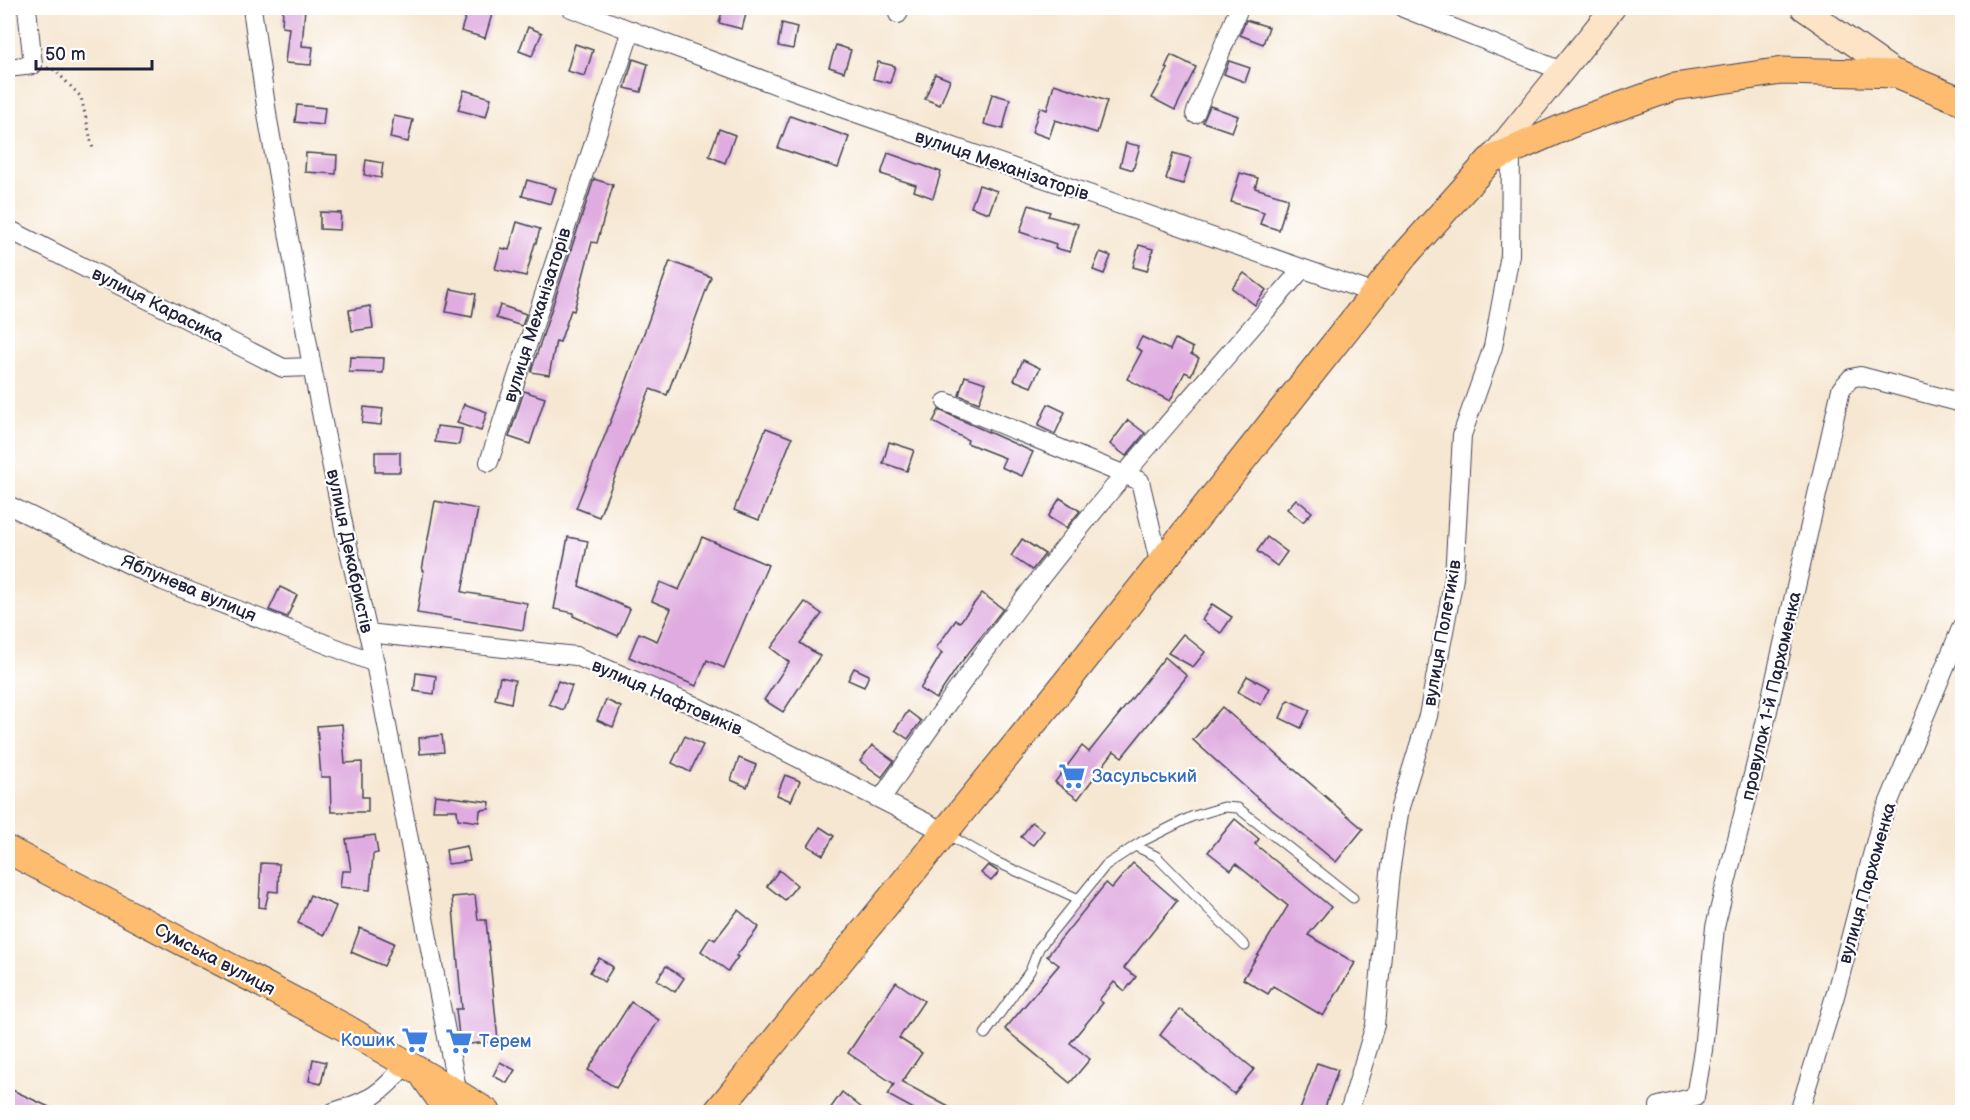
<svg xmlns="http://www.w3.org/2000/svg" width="1970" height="1120" font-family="'Balsamiq Sans',sans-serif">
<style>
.building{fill:#dfabe0}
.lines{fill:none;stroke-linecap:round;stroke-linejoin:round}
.service-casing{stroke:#424052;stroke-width:11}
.minor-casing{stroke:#424052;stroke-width:20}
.secondary-casing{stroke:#424052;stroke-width:26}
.primary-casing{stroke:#424052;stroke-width:29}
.path{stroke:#424052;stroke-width:3;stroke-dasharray:1.5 4.5;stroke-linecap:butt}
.service{stroke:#fff;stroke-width:9}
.minor{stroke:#fff;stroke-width:18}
.secondary{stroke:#fee4c6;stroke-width:24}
.primary{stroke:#fdbc70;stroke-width:27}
.labels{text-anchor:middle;stroke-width:4.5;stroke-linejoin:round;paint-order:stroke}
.street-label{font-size:18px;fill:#22223b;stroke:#fff}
.shop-label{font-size:18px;fill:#366cbe;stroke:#fff;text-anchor:start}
</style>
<rect width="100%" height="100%" fill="#fff"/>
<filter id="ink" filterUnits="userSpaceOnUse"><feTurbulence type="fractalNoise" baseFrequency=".0167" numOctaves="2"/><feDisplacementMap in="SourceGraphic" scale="12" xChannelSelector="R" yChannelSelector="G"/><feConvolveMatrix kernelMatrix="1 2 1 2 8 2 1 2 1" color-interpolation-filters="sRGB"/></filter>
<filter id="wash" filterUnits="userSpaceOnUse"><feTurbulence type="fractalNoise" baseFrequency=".008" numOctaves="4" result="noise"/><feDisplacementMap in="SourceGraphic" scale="24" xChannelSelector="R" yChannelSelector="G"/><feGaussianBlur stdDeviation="1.35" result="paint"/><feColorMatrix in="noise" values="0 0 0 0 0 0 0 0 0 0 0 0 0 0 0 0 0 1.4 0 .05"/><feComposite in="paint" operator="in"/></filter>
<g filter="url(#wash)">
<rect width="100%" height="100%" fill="#f6e7d2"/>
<g id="blocks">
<g class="building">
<path d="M283 8H305L302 46 313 47 311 65 285 63 289 28 282 27Z"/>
<path d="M468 8H483L493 11 485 38 461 31Z"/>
<path d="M723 8 747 10 742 29 719 23Z"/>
<path d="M1246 20 1269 27 1263 44 1240 35Z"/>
<path d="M782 23 797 27 793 49 778 46Z"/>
<path d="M528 27 542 33 532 56 519 51Z"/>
<path d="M575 44 593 50 585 76 567 71Z"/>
<path d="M836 45 851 50 844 72 829 67Z"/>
<path d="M1171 55 1196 67 1175 110 1152 98 1168 69 1165 68Z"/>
<path d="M633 59 648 64 641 92 625 88Z"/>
<path d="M1229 61 1250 68 1245 82 1224 74Z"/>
<path d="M878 62 895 66 890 83 873 79Z"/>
<path d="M935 74 950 80 940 105 925 99Z"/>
<path d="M1054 84 1107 101 1097 133 1055 120 1049 138 1032 132 1040 107 1047 110Z"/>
<path d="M464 90 491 98 486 117 458 110Z"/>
<path d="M992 94 1010 99 1003 129 984 124Z"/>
<path d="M297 105 325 108 323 125 295 122Z"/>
<path d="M1210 106 1238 116 1232 132 1203 122Z"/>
<path d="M394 116 413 120 408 142 390 138Z"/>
<path d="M790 116 849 137 838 168 778 148Z"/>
<path d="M719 129 735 135 725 163 709 156Z"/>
<path d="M1126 143 1140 146 1133 170 1120 166Z"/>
<path d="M306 153 337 155 336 174 305 172Z"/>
<path d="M888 153 941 172 933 198 914 191 916 185 881 174Z"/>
<path d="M1173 153 1191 158 1183 184 1166 179Z"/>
<path d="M366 160 383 163 381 178 364 175Z"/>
<path d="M1240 173 1258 178 1255 188 1288 198 1279 230 1260 224 1264 212 1231 202Z"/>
<path d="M594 179 613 185 597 243 592 242 574 311 571 310 560 342 556 341 549 375 531 372Z"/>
<path d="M527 180 556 188 551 204 522 196Z"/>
<path d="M979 185 997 191 989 213 971 207Z"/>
<path d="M1029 205 1050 212 1048 216 1078 224 1070 252 1055 248 1056 244 1020 232Z"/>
<path d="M320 212 341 213 340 230 320 229Z"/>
<path d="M517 222 540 229 536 243H535L526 276 495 269 501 248 509 250Z"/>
<path d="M1139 245 1153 249 1147 271 1133 267Z"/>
<path d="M1100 252 1111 256 1104 274 1093 270Z"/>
<path d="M670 261 711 277 667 395 650 389 599 517 576 508 627 380Z"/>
<path d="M1244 273 1266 290 1255 305 1232 288Z"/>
<path d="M451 289 476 294 472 317 446 312Z"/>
<path d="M500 305 526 314 522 326 496 318Z"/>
<path d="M370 306 373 328 352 331 349 310Z"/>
<path d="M1142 337 1170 350 1175 339 1193 348 1191 354 1199 358 1191 375 1185 372 1170 401 1127 379 1142 351 1136 348Z"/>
<path d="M350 357 384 358 383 373 349 372Z"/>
<path d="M1023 360 1040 368 1031 387 1014 380Z"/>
<path d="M965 376 986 383 979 403 959 395Z"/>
<path d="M524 391 545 398 530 444 509 437Z"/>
<path d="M464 404 487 412 481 431 457 423Z"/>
<path d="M1048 404 1065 412 1055 434 1038 426Z"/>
<path d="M364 407 383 409 381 425 362 423Z"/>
<path d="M939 410 1033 452 1022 476 1001 467 1005 458 967 443 968 440 933 422Z"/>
<path d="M1128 420 1145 433 1126 456 1110 444Z"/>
<path d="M437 426 462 429 459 445 435 442Z"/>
<path d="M766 428 792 438 759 520 734 510Z"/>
<path d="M889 442 914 450 907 471 883 463Z"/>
<rect x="375" y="452" width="25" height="20"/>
<path d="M1060 498 1080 511 1066 528 1048 517Z"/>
<path d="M1296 499 1312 512 1303 522 1287 509Z"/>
<path d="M435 501 478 509 462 592 527 603 523 630 417 613 424 570H422Z"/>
<path d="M568 537 588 541 579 586 630 609 618 636 573 616 574 613 554 609Z"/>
<path d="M702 537 768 565 724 668 707 660 696 686 629 657 639 633 657 641 671 609 652 601 660 582 679 590Z"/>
<path d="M1267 537 1287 552 1277 566 1257 551Z"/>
<path d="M1022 539 1045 554 1032 570 1011 556Z"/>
<path d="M280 587 297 595 287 617 269 610Z"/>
<path d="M982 593 1003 609 959 665 936 699 920 689 942 653 936 648 956 620 960 622Z"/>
<path d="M805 602 822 614 800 643 820 656 783 712 764 700 789 662 771 648Z"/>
<path d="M1212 604 1232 617 1221 633 1202 620Z"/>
<path d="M1183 634 1205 652 1193 667 1168 653Z"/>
<path d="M1165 657 1187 676 1122 757 1114 751 1078 799 1055 782 1082 746 1089 752Z"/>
<path d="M854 668 869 675 864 687 848 680Z"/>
<path d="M416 673 436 676 434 694 414 691Z"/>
<path d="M1247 676 1270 688 1261 705 1238 692Z"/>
<path d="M500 677 515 680 511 703 495 699Z"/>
<path d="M558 681 572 686 563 710 549 704Z"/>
<path d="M606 700 621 707 613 727 597 720Z"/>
<path d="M1288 700 1310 710 1301 728 1280 718Z"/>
<path d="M1222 707 1363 829 1336 862 1254 795 1193 740Z"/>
<path d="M908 711 921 721 908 739 895 730Z"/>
<path d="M342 724 345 763 362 762V797H368V812H331L330 777H321L317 726Z"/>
<path d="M442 735 444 752 420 754 419 738Z"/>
<path d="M685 736 703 745 690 772 672 763Z"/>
<path d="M872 745 894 761 882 777 860 761Z"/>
<path d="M739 758 756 765 747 787 731 780Z"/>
<path d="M785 775 800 781 791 801 777 795Z"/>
<path d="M435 795 490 802 489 809 480 810 479 822 458 819 457 810H433Z"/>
<path d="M1235 819 1259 839 1255 844 1331 907 1308 935 1355 963 1323 1016 1273 986 1268 994 1243 979 1288 906 1236 864 1231 870 1208 852Z"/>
<path d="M1032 822 1044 831 1033 845 1021 837Z"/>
<path d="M820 827 834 836 823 855 808 846Z"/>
<path d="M375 835 378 853 373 854 370 890 340 887 342 871H351L346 839Z"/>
<path d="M467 846 470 861 448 864 446 850Z"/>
<path d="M261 863 279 864 278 892 269 891 265 908 259 907Z"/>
<path d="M1133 863 1177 901 1124 968 1136 977 1125 991 1114 982 1099 1000 1103 1003 1070 1043 1090 1059 1070 1083 1005 1029 1059 965 1047 956 1106 883 1112 888Z"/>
<path d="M988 865 999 872 991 881 981 873Z"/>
<path d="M779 870 797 885 785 900 767 886Z"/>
<path d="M310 895 336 906 324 935 298 923Z"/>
<path d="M475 895 478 920H486L498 1041 460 1045 456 1009H462L452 897Z"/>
<path d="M738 910 759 927 736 956 738 957 728 971 701 951 710 937 715 940Z"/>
<path d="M360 928 394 943 384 966 351 952Z"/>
<path d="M599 958 613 967 604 982 590 972Z"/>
<path d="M666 966 684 978 675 992 657 980Z"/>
<path d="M896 982 924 1001 899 1038 922 1053 902 1082 960 1113H921L888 1095 894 1084 848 1053Z"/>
<path d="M631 1002 659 1020 616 1088 588 1070Z"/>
<path d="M1180 1009 1254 1069 1234 1094 1160 1035Z"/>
<path d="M313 1059 326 1062 321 1084 309 1081Z"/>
<path d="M500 1062 515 1070 507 1083 493 1076Z"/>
<path d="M1317 1063 1338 1070 1323 1113H1299Z"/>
<path d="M8 1088 62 1113H8Z"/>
<path d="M842 1092 868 1113H827Z"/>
</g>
</g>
</g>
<g filter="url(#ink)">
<use href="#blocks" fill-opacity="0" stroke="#424052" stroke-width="1.5"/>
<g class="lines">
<defs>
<g id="service">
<path d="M947 834 994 861 1079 899"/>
<path d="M1135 846 1156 856 1245 946"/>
<path d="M985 1034 1030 971 1039 948 1106 865 1141 842 1191 817 1224 807 1238 808 1353 898"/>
</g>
<g id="minor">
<path d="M252 8 268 120 312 367 345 533 375 663 458 1094"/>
<path d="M571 8 787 89 1376 294"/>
<path d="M1403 8 1562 71"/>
<path d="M898 14 901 8"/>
<path d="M8 68 33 65 27 8"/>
<path d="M1195 114 1239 8"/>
<path d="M8 229 283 368 312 367"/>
<path d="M946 402 1140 481 1160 566"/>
<path d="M489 462 631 30"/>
<path d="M8 505 163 581 375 663"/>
<path d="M368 633 576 656 693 705 945 832"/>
<path d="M881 799C926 733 972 667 1021 603 1109 487 1208 379 1302 269"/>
<path d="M1659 1106 1695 1097 1703 1050 1715 927 1756 763 1841 389 1851 378 1860 376 1962 403"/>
<path d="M333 1112C369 1101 383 1094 406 1063"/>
<path d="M1349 1112 1375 1025 1390 873 1400 807 1428 716 1454 578 1462 435 1493 347 1510 255 1511 151"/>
<path d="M1799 1112 1835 996 1881 821 1962 626"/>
</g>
<g id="secondary">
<path d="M1803 8 1897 74"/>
<path d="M1490 160 1613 8"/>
</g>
<g id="primary">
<path d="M8 850 344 1027 458 1094 487 1112"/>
<path d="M425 1078 449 1112"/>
<path d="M717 1112 1057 694 1405 255 1490 160 1578 121 1674 87 1782 71 1897 74 1962 101"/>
</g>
</defs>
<use href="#service" class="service-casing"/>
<use href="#minor" class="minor-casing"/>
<use href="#secondary" class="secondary-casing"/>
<use href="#primary" class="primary-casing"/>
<path class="path" d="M47 68 55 70 81 97 93 149"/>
<use href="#service" class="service"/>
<use href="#minor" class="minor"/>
<use href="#secondary" class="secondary"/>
<use href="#primary" class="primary"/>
</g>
</g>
<defs>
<symbol id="supermarket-bare" viewBox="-9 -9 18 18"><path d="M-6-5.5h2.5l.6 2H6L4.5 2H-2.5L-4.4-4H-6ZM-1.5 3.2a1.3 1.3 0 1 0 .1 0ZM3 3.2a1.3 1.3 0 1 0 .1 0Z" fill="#3f7fe0" stroke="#fff" stroke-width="2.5" paint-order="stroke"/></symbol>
</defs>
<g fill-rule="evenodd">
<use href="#supermarket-bare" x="1053" y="757" width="38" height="38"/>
<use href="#supermarket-bare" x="396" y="1021" width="38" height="38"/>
<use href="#supermarket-bare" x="440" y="1022" width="38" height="38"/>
</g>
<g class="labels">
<g class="street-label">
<text transform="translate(1002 165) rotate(19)" y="6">вулиця Механізаторів</text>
<text transform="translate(158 305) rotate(27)" y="6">вулиця Карасика</text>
<text transform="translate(537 315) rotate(-72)" y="6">вулиця Механізаторів</text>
<text transform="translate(350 551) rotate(78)" y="6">вулиця Декабристів</text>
<text transform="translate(189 588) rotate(23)" y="6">Яблунева вулиця</text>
<text transform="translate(1442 633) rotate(-80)" y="6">вулиця Полетиків</text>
<text transform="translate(1771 696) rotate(-77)" y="6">провулок 1-й Пархоменка</text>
<text transform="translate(667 697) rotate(24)" y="6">вулиця Нафтовиків</text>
<text transform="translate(1867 883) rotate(-74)" y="6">вулиця Пархоменка</text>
<text transform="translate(215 959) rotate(28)" y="6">Сумська вулиця</text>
</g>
<g class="shop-label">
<text x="1092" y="782">Засульський</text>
<text x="395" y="1046" text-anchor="end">Кошик</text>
<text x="479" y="1047">Терем</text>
</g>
</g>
<rect width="1970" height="1120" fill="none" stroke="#fff" stroke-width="30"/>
<path d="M36 60v9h116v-9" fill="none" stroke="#22223b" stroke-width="3"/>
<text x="45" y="60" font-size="18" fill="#22223b" stroke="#ffffff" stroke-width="4.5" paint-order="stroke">50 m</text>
</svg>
